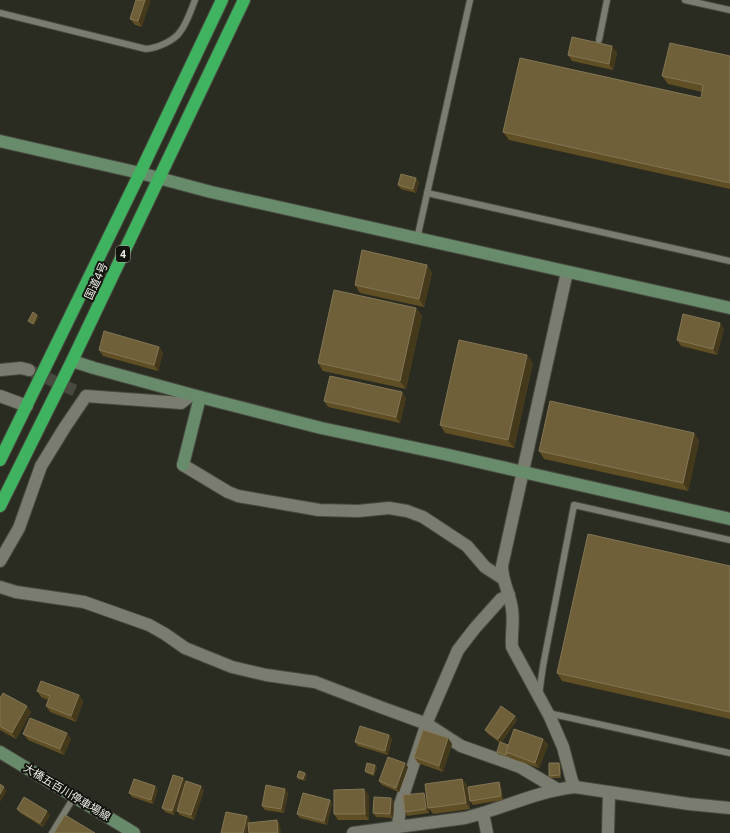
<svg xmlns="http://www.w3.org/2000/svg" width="730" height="833" font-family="'Noto Sans','Noto Sans JP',sans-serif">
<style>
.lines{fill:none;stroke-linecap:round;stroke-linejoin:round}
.street-tunnel{stroke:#484a3f;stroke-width:12;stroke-dasharray:12 6;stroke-linecap:butt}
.lane-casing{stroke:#484a40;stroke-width:8}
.street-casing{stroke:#484a40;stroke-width:14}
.secondary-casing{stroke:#484a40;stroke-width:14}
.highway-casing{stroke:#484a40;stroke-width:14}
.lane{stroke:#797c6f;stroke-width:6}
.street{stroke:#797c6f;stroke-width:12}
.secondary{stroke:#688c6b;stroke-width:12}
.highway{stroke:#40b361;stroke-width:12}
.wall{fill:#604e25}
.shaded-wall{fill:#44391a}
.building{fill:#6f603a;stroke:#837655}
.labels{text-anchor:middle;stroke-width:4;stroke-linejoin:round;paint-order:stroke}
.shield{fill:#13140f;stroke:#adafa8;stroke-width:1}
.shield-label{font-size:10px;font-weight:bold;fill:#eff1e9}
.street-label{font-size:11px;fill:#eff1e9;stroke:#13140f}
</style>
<rect width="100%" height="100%" fill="#2a2c21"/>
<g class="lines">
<path class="street-tunnel" d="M31 371 78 392"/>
<defs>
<g id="lane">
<path d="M685 0 730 10"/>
<path d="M0 13 146 49C157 48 174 41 180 32 187 23 191 10 195 0"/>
<path d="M599 40 607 0"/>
<path d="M427 193 730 261"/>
<path d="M417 239 470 0"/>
<path d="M539 695 543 666 574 505 730 540"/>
<path d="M548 713 730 753"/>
<path d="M52 833 74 797"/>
</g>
<g id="street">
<path d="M567 272 502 566C502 582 510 593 512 609 514 622 511 634 512 647L550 717 563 747 572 781 575 787"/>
<path d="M0 370 21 368 29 370"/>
<path d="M0 396 27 406"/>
<path d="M183 465 228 492 238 496 319 510 358 511 389 508 407 511 423 517 467 546 485 567 502 578"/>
<path d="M0 561 19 528 41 466 65 427 86 396 181 403 191 395"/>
<path d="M0 587 16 592 84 602 149 625 165 634 185 648 232 667 266 675 315 682 383 708 427 724 461 746 520 767 557 789"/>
<path d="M483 813 487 833"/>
<path d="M398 827 400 805 429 717 458 650 475 628 501 599 509 595"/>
<path d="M353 833 465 818C502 809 537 791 575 787L689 804 730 808"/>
<path d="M608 833 609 792"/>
</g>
<g id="secondary">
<path d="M0 141 140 173 211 192 730 308"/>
<path d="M72 361 94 368 200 397 321 428 444 454 730 519"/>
<path d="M183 465 200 397"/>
<path d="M0 752 134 833"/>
</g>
<g id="highway">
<path d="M0 460 140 173 222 0"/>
<path d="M0 506 72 361 244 0"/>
</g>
</defs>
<use href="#lane" class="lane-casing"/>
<use href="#street" class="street-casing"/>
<use href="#secondary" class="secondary-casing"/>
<use href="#highway" class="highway-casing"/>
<use href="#lane" class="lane"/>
<use href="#street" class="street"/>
<use href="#secondary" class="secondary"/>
<use href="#highway" class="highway"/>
</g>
<g class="wall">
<path d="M136 0 142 27 135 25 130 19Z"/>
<path d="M617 52 613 70 572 61 568 55Z"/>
<path d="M730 56V189L509 140 503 132 701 98 702 92 668 84 662 76Z"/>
<path d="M416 178 419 182 416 193 401 189 398 185Z"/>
<path d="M427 265 432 273 424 307 360 293 355 285Z"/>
<path d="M416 308 422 316 406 389 323 371 318 363Z"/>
<path d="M720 323 724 329 717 355 681 346 677 340Z"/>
<path d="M159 347 163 353 158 371 103 356 99 350Z"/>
<path d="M533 363 514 448 445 433 440 425Z"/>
<path d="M402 392 406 398 400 423 328 407 324 401Z"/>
<path d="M694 433 699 441 688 491 544 459 539 451Z"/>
<path d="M730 566V719L562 681 557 673Z"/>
<path d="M37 691 79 695 83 701 76 722 50 712 46 706 48 700 41 697Z"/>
<path d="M0 698 31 712 16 739 0 730Z"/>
<path d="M515 716 517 720 501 743 508 745 543 739 548 745 539 768 510 758 508 756V757L498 754 497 752 500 743 488 734 485 730Z"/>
<path d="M23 734 71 739 64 755 28 740Z"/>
<path d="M389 735 392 739 388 755 358 746 355 742Z"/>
<path d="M448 738 452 744 443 772 418 763 414 757Z"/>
<path d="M559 763 561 765V778H551L549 776Z"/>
<path d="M377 767 374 776 366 773 365 771Z"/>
<path d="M408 767 399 792 382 785 379 781Z"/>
<path d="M307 775 305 781 298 779 297 777Z"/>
<path d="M183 778 186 783 174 815 165 812 162 808Z"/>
<path d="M462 779 467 785 470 809 433 814 429 808V813L407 816 405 812 427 797Z"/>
<path d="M499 782 501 786 503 800 473 805 470 801Z"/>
<path d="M158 790 153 804 132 797 129 793Z"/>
<path d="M204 790 194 820 180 815 177 811Z"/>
<path d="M288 793 284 813 265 810 262 806Z"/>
<path d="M369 795V820H338L334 814Z"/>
<path d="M391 798 394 802 393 818 376 817 373 813Z"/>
<path d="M330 800 332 804 327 825 300 818 297 814Z"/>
<path d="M17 809 50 815 43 827 20 813Z"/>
</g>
<g class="shaded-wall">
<path d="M145 0H151L142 27 138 21Z"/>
<path d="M612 46 617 52 613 70 609 64Z"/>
<path d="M416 178 419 182 416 193 413 189Z"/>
<path d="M427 265 432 273 424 307 419 299Z"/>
<path d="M416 308 422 316 406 389 400 381Z"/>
<path d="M37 315 39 317 34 326 33 324Z"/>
<path d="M720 323 724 329 717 355 713 349Z"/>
<path d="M159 347 163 353 158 371 154 365Z"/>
<path d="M527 355 533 363 514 448 508 440Z"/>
<path d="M402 392 406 398 400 423 396 417Z"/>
<path d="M694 433 699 441 688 491 683 483Z"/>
<path d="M79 695 83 701 76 722 71 716Z"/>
<path d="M27 706 31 712 16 739 12 733Z"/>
<path d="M515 716 517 720 501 743 498 739Z"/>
<path d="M67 733 71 739 64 755 60 749Z"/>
<path d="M389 735 392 739 388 755 385 751Z"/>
<path d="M448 738 452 744 443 772 439 766Z"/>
<path d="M543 739 548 745 539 768 535 763Z"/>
<path d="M405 763 408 767 399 792 396 788Z"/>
<path d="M559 763 561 765V778L560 775Z"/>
<path d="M375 765 377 767 374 776 373 774Z"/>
<path d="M305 773 307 775 305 781 303 779Z"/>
<path d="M183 778 186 783 174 815 172 811Z"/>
<path d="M462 779 467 785 470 809 466 803Z"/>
<path d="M499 782 501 786 503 800 501 796Z"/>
<path d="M155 786 158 790 153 804 151 800Z"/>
<path d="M201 786 204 790 194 820 191 815Z"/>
<path d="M4 787 7 791 0 802V794Z"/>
<path d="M285 789 288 793 284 813 281 809Z"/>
<path d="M364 789 369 795V820L365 814Z"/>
<path d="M424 793 427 797 429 813 426 809Z"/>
<path d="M391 798 394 802 393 818 390 814Z"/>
<path d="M330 800 332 804 327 825 324 821Z"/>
<path d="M47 811 50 815 43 827 40 823Z"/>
<path d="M247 816 250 820 247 833H243Z"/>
<path d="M277 820 280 824 281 833H278Z"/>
</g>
<g class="building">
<path d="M136 0H145L138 21 130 19Z"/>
<path d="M572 37 612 46 609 64 568 55Z"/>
<path d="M670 43 730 56V183L503 132 520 58 701 98 703 85 662 76Z"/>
<path d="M401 174 416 178 413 189 398 185Z"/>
<path d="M362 250 427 265 419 299 355 285Z"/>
<path d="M334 290 416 308 400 381 318 363Z"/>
<path d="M33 312 37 315 33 324 28 321Z"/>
<path d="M683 314 720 323 713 349 677 340Z"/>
<path d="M104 331 159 347 154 365 99 350Z"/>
<path d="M459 340 527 355 508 440 440 425Z"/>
<path d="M330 376 402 392 396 417 324 401Z"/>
<path d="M550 401 694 433 683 483 539 451Z"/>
<path d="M588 534 730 566V712L557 673Z"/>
<path d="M41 681 79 695 71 716 46 706 50 696 37 691Z"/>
<path d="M3 693 27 706 12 733 0 726V698Z"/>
<path d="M501 706 515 716 498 739 485 730Z"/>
<path d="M30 718 67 733 60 749 23 734Z"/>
<path d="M360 726 389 735 385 751 355 742Z"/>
<path d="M514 729 543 739 535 763 506 752Z"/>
<path d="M423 730 448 738 439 766 414 757Z"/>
<path d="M500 742 508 745 506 752 507 754 506 755 497 752Z"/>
<path d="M388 757 405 763 396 788 379 781Z"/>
<path d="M367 763 375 765 373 774 365 771Z"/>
<path d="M549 763H559L560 775 549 776Z"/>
<path d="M299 771 305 773 303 779 297 777Z"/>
<path d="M173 775 183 778 172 811 162 808Z"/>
<path d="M134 779 155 786 151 800 129 793Z"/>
<path d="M462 779 466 803 428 808 425 784Z"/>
<path d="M186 781 201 786 191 815 177 811Z"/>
<path d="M499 782 501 796 470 801 468 787Z"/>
<path d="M0 784 4 787 0 794Z"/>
<path d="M266 785 285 789 281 809 262 806Z"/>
<path d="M364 789 365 814H334V790Z"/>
<path d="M303 793 330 800 324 821 297 814Z"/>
<path d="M424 793 426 809 405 812 403 795Z"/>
<path d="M24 797 47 811 40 823 17 809Z"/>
<path d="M374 797 391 798 390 814 373 813Z"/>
<path d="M226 812 247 816 243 833H221Z"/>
<path d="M65 815 95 833H54Z"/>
<path d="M277 820 278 833H249L248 823Z"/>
</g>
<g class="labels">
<rect class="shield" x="116" y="246" width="14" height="16" rx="3"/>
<g class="shield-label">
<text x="123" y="258">4</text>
</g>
<g class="street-label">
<text transform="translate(96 281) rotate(-65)" y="4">国道4号</text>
<text transform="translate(67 792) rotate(31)" y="4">大橋五百川停車場線</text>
</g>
</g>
</svg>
